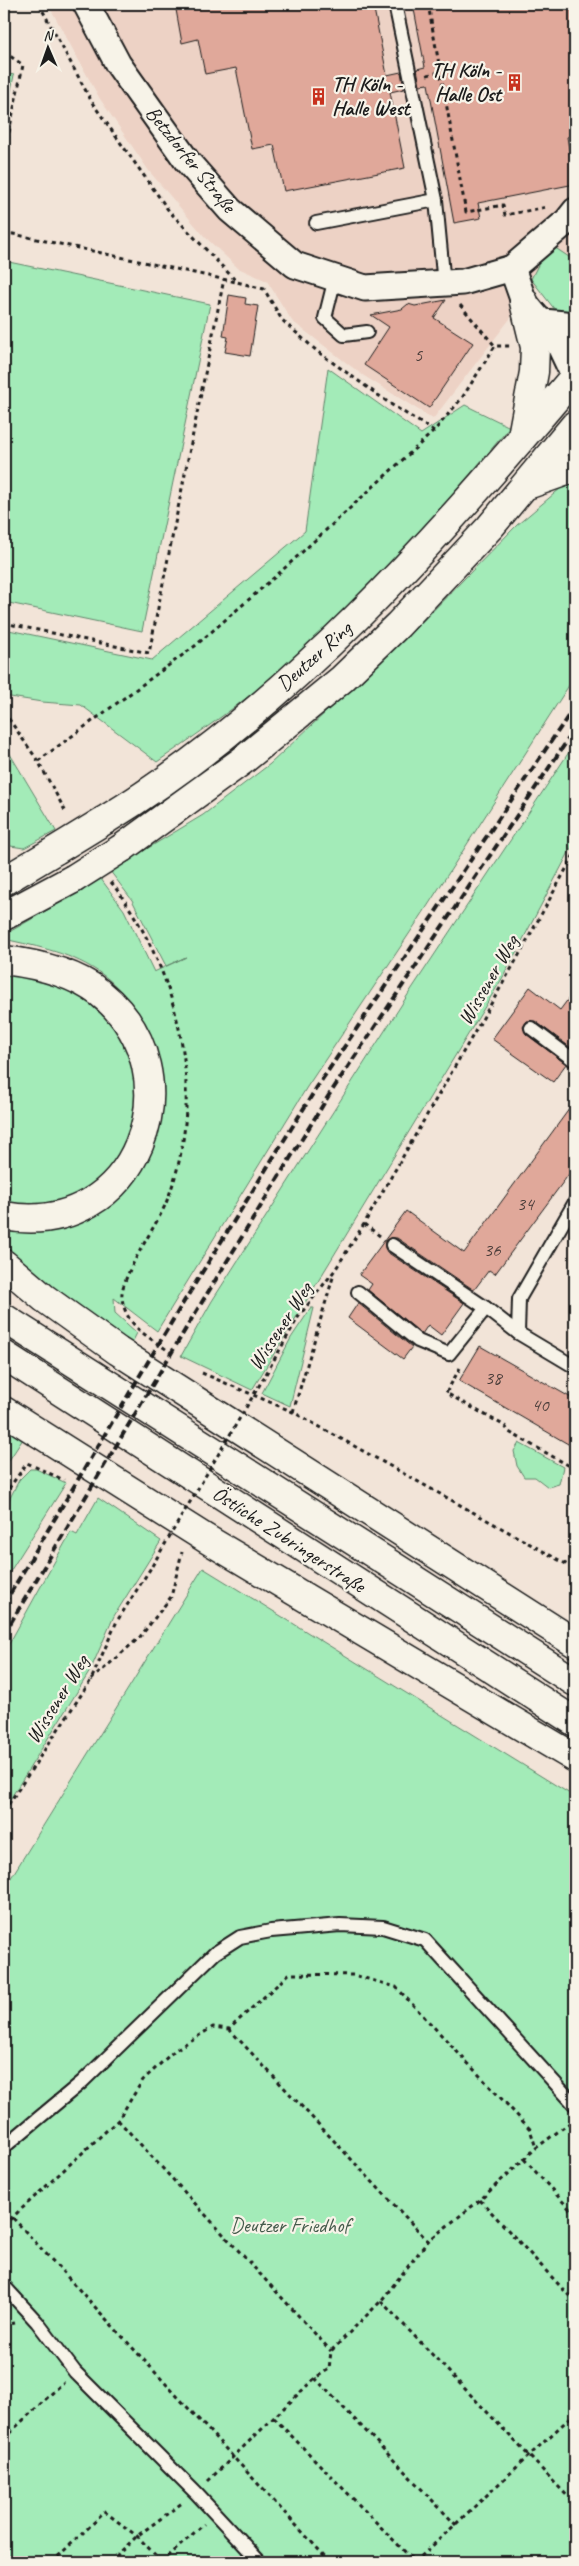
<svg xmlns="http://www.w3.org/2000/svg" width="579" height="2566" font-family="Caveat,sans-serif">
<style>
.built{fill:#edd2c5}
.green{fill:#a3ebb8;stroke:#60846a}
.building{fill:#e0a89a;stroke:#1c1c1c}
.lines{fill:none;stroke-linecap:round;stroke-linejoin:round}
.lane-casing{stroke:#1c1c1c;stroke-width:16}
.street-casing{stroke:#1c1c1c;stroke-width:29}
.highway-casing{stroke:#1c1c1c;stroke-width:31}
.path{stroke:#1c1c1c;stroke-width:3;stroke-dasharray:4 4;stroke-linecap:butt}
.lane{stroke:#f7f3e8;stroke-width:12}
.street{stroke:#f7f3e8;stroke-width:25}
.highway{stroke:#f7f3e8;stroke-width:28}
.rail{stroke:#1c1c1c;stroke-width:4;stroke-dasharray:8 4;stroke-linecap:butt}
.highway-bridge-casing{stroke:#1c1c1c;stroke-width:31;stroke-linecap:butt}
.path-bridge{stroke:#1c1c1c;stroke-width:3;stroke-dasharray:4 4;stroke-linecap:butt}
.highway-bridge{stroke:#f7f3e8;stroke-width:28}
.labels{text-anchor:middle;stroke-width:4.5;stroke-linejoin:round;paint-order:stroke}
.number-label{font-size:19px;fill:#4d3f3c}
.poi-label{font-size:21px;font-weight:bold;fill:#1c1c1c;stroke:#f7f3e8;text-anchor:end}
.street-label{font-size:21px;fill:#1c1c1c;stroke:#f7f3e8}
.park-label{font-size:21px;fill:#445a4b;stroke:#f7f3e8}
</style>
<rect width="100%" height="100%" fill="#f2e4d8"/>
<filter id="ink" filterUnits="userSpaceOnUse"><feTurbulence type="fractalNoise" baseFrequency=".02" numOctaves="2"/><feDisplacementMap in="SourceGraphic" scale="10" xChannelSelector="R" yChannelSelector="G"/><feConvolveMatrix kernelMatrix="1 2 1 2 8 2 1 2 1" color-interpolation-filters="sRGB"/></filter>
<g filter="url(#ink)">
<path class="built" d="M48 4H575V254L529 294 433 419 361 374 292 321 267 281 238 268 205 237 149 171 100 99Z"/>
<g class="green">
<path d="M4 73 14 75 4 126Z"/>
<path d="M554 247 572 259 575 255V313L559 315 531 279 539 263Z"/>
<path d="M4 261 210 304 142 631 4 602Z"/>
<path d="M328 368 421 434 465 405 510 427C445 504 380 582 305 650 259 691 208 727 157 762L81 705 42 702 4 696V629L152 660 305 531Z"/>
<path d="M575 483V676L423 913 307 1087 157 1331 114 1298 115 1313 137 1333 131 1345 4 1252V1231C126 1250 203 1116 138 1015 128 1000 117 985 103 975 73 953 39 947 4 939V935L101 879 124 910 154 972 186 957 166 966 132 900 110 871 203 815 270 764 411 633 517 525 561 488Z"/>
<path d="M575 743V841L503 977 252 1390 181 1356 212 1301 409 993Z"/>
<path d="M4 744 56 831 24 848 4 845Z"/>
<path d="M4 972 70 987 91 1003 115 1028 129 1054 136 1082V1107L123 1150 108 1171 86 1190 49 1206H4Z"/>
<path d="M311 1308H314L290 1406 262 1393 291 1338Z"/>
<path d="M4 1427 23 1439 4 1468Z"/>
<path d="M519 1443 563 1467 559 1484 548 1487 535 1477H524L517 1466 514 1451Z"/>
<path d="M30 1469H36L66 1483 4 1581V1510L19 1480Z"/>
<path d="M98 1498 161 1541 114 1616 90 1671 4 1809V1653L71 1532 77 1535Z"/>
<path d="M203 1568 575 1797V2562H4V1889Z"/>
</g>
<g class="building">
<path d="M175 4H373L387 75 401 72 404 89 390 92 405 168 284 191 274 145 252 149 236 68 205 74 198 39 182 43Z"/>
<path d="M413 4H575V135L567 137 575 184 478 203 481 218 454 223 428 84 420 85 417 69 425 67Z"/>
<path d="M229 295 246 298 245 304 258 306 250 356 225 352 228 337 223 336Z"/>
<path d="M446 300 434 318 473 343 429 408 364 365 389 327 371 315 402 309 408 304 415 306Z"/>
<path d="M530 987 560 1010 575 990V1051L535 1021H527L523 1027 526 1034 566 1064 553 1082 492 1039Z"/>
<path d="M575 1101V1166L495 1274 489 1270 474 1290 397 1238H389L385 1241V1248L387 1252 464 1303 441 1335 428 1325 422 1334 368 1290 372 1284 359 1275 406 1211 464 1253Z"/>
<path d="M358 1303 412 1347 403 1359 348 1318Z"/>
<path d="M480 1346 575 1400V1448L459 1381Z"/>
</g>
<g class="lines">
<defs>
<g id="lane">
<path d="M395 4 436 200 444 285"/>
<path d="M316 223 436 200"/>
<path d="M335 278 325 318 344 335 367 332"/>
<path d="M531 1028 575 1061"/>
<path d="M575 1202 519 1299 518 1333 575 1367"/>
<path d="M392 1245 486 1308"/>
<path d="M358 1292 418 1341 449 1354 486 1308 518 1333"/>
<path d="M4 2147 82 2082 215 1953 240 1937 271 1931 340 1925 383 1927 425 1940 575 2105"/>
<path d="M4 2286 37 2322 75 2372 196 2493 260 2562"/>
</g>
<g id="street">
<path d="M86 4 118 64 187 161 230 210 295 265 365 288 463 282 512 268 567 221 575 211"/>
<path d="M512 268 524 302 559 344 575 378"/>
<path d="M543 322 575 325"/>
</g>
<g id="highway">
<path d="M522 436 534 372 535 347 524 302"/>
<path d="M530 484 575 468"/>
<path d="M105 820C288 708 437 539 574 377"/>
<path d="M122 848 242 761 342 679 398 625 490 527 575 425"/>
<path d="M4 881 56 850"/>
<path d="M4 916 73 879"/>
<path d="M4 960C37 964 73 972 100 993 200 1073 137 1241 4 1216"/>
<path d="M4 1264 44 1298 118 1351 575 1643"/>
<path d="M4 1318 575 1682"/>
<path d="M4 1355 575 1722"/>
<path d="M4 1411 205 1538 575 1758"/>
</g>
</defs>
<use href="#lane" class="lane-casing"/>
<use href="#street" class="street-casing"/>
<use href="#highway" class="highway-casing"/>
<g class="path">
<path d="M39 4 93 104 169 211 237 282 264 289 282 320 318 352 392 405 434 431"/>
<path d="M428 4 466 212 503 205 505 215 547 207"/>
<path d="M4 52 23 65 4 156"/>
<path d="M427 75 440 72"/>
<path d="M381 86 395 83"/>
<path d="M4 232 236 282"/>
<path d="M460 305 495 346H510"/>
<path d="M4 623 149 653 224 279"/>
<path d="M4 712 38 761 67 814"/>
<path d="M38 761 195 646 276 576 434 431 462 398 495 346"/>
<path d="M111 882C180 971 209 1097 166 1203 158 1224 119 1278 122 1298 126 1327 148 1336 170 1352"/>
<path d="M364 1224 380 1236"/>
<path d="M460 1368 446 1393 505 1426 509 1432 575 1469"/>
<path d="M202 1373 293 1412 575 1569"/>
<path d="M266 1374 299 1316 335 1270 364 1224 514 964 575 853"/>
<path d="M293 1412 334 1274"/>
<path d="M4 1495 27 1463 64 1480"/>
<path d="M91 1680 140 1637 171 1597 182 1552"/>
<path d="M4 1811 91 1680 117 1621 152 1566"/>
<path d="M229 2029 428 2241"/>
<path d="M118 2120 331 2351"/>
<path d="M524 2159 575 2215"/>
<path d="M480 2200 575 2302"/>
<path d="M13 2218 330 2562"/>
<path d="M4 2225 118 2120 143 2080 175 2050 213 2027 229 2029 289 1974 354 1975 396 1987 530 2129 536 2148"/>
<path d="M381 2301 575 2504"/>
<path d="M4 2325 15 2323"/>
<path d="M315 2378 456 2525"/>
<path d="M274 2418 415 2562"/>
<path d="M4 2438 64 2382"/>
<path d="M208 2481 315 2378 329 2369 331 2351 381 2301 428 2241 480 2200 536 2148 571 2122"/>
<path d="M52 2562 105 2512 137 2536 162 2562"/>
<path d="M110 2562 137 2536 182 2503"/>
<path d="M162 2562 204 2524"/>
<path d="M415 2562 575 2413"/>
</g>
<use href="#lane" class="lane"/>
<use href="#street" class="street"/>
<use href="#highway" class="highway"/>
<g class="rail">
<path d="M4 1604 180 1308 317 1087 575 706"/>
<path d="M4 1634 194 1315 329 1095 575 729"/>
</g>
<defs>
<g id="highway-bridge">
<path d="M56 850 105 820"/>
<path d="M73 879 122 848"/>
</g>
</defs>
<use href="#highway-bridge" class="highway-bridge-casing"/>
<path class="path-bridge" d="M152 1566 266 1374"/>
<use href="#highway-bridge" class="highway-bridge"/>
</g>
</g>
<defs>
<symbol id="building-bare" viewBox="-9 -9 18 18"><path d="M-4-6H4V6H1V3H-1V6H-4ZM-2.5-4.3h1.7v1.8h-1.7ZM.8-4.3h1.7v1.8H.8ZM-2.5-1h1.7V.8h-1.7ZM.8-1h1.7V.8H.8Z" fill="#c8321e" stroke="#f7f3e8" stroke-width="2.5" paint-order="stroke"/></symbol>
</defs>
<g fill-rule="evenodd">
<use href="#building-bare" x="502" y="70" width="25" height="25"/>
<use href="#building-bare" x="306" y="84" width="25" height="25"/>
</g>
<g class="labels">
<g class="number-label">
<text x="418" y="361">5</text>
<text x="525" y="1210">34</text>
<text x="492" y="1256">36</text>
<text x="493" y="1384">38</text>
<text x="540" y="1411">40</text>
</g>
<g class="poi-label">
<text x="501" y="77">TH Köln -<tspan x="501" dy="24">Halle Ost</tspan></text>
<text x="332" y="91" text-anchor="start">TH Köln -<tspan x="332" dy="24">Halle West</tspan></text>
</g>
<g class="street-label">
<text transform="translate(191 159) rotate(51)" y="7">Betzdorfer Straße</text>
<text transform="translate(314 656) rotate(-42)" y="7">Deutzer Ring</text>
<text transform="translate(488 980) rotate(-60)" y="7">Wissener Weg</text>
<text transform="translate(280 1326) rotate(-57)" y="7">Wissener Weg</text>
<text transform="translate(289 1539) rotate(33)" y="7">Östliche Zubringerstraße</text>
<text transform="translate(57 1699) rotate(-58)" y="7">Wissener Weg</text>
</g>
<g class="park-label">
<text x="290" y="2232">Deutzer Friedhof</text>
</g>
</g>
<rect width="579" height="2566" fill="none" stroke="#f7f3e8" stroke-width="20"/>
<rect x="10" y="10" width="559" height="2546" fill="none" stroke="#1c1c1c" stroke-width="2" filter="url(#ink)"/>
<g transform="translate(48 48) rotate(358)" stroke="#f7f3e8" stroke-width="4" paint-order="stroke">
<path d="M0-4L9 19L0 12L-9 19Z" fill="#1c1c1c"/>
<text y="-8" font-size="14" font-weight="bold" text-anchor="middle" fill="#1c1c1c">N</text>
</g>
</svg>
